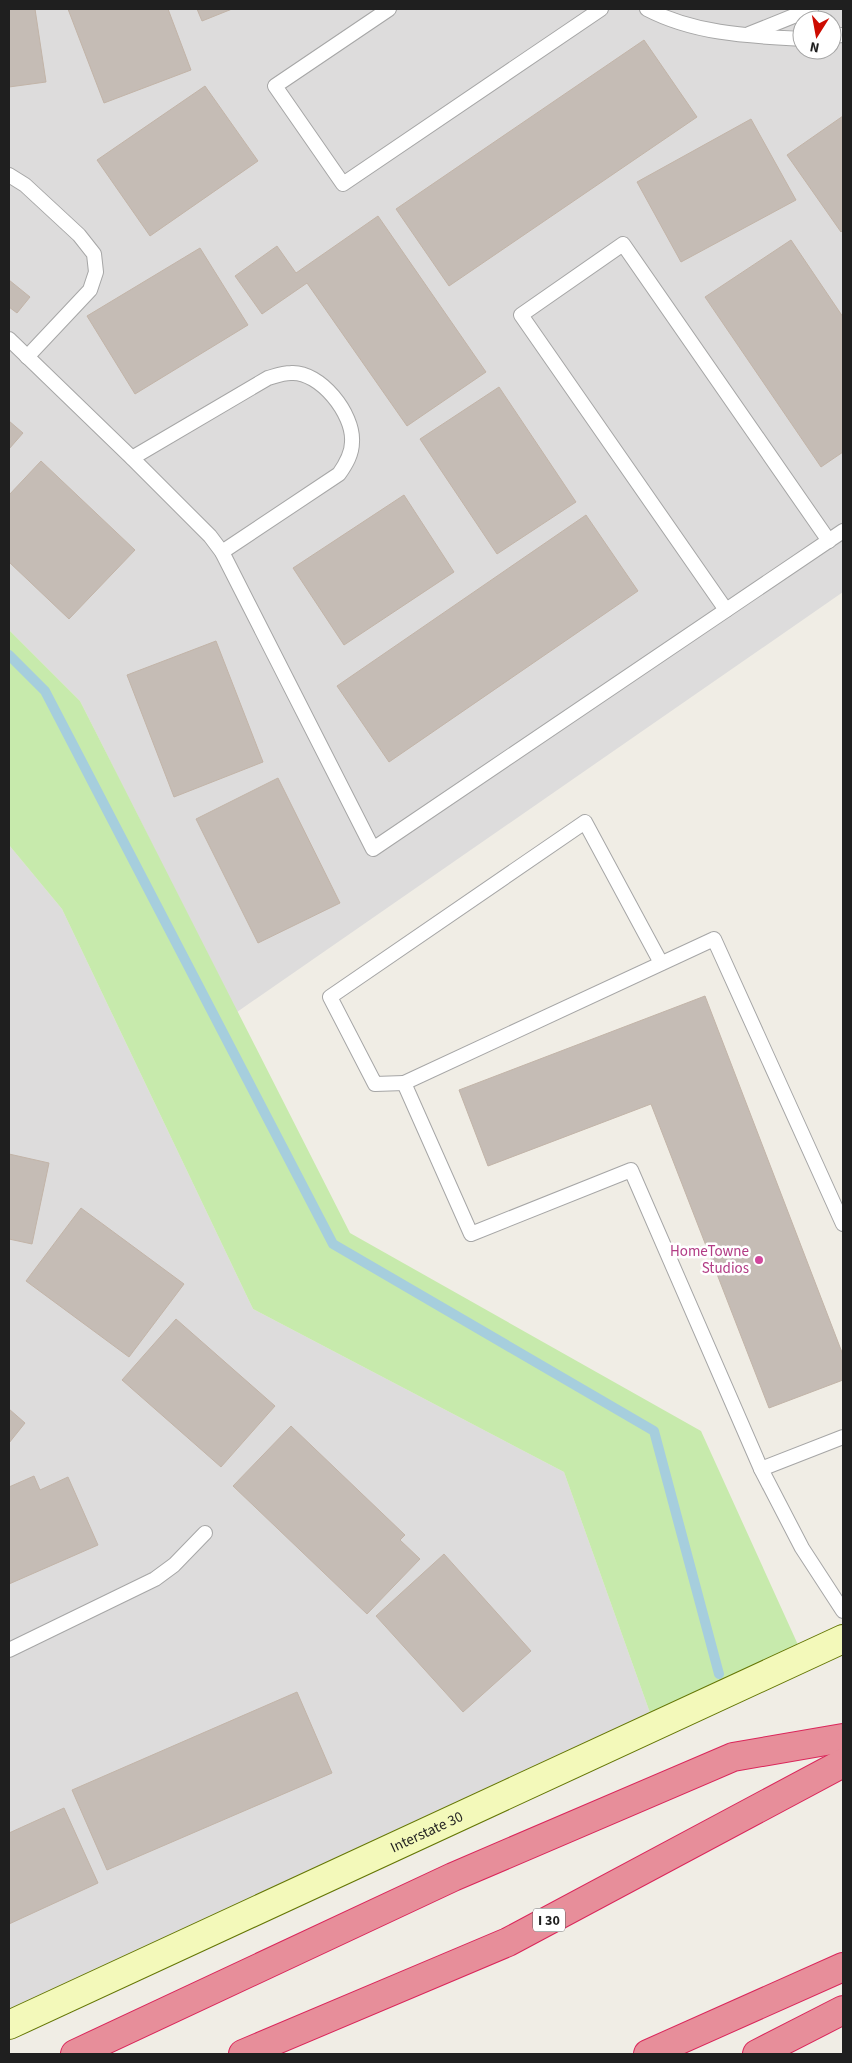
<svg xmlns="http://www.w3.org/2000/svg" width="852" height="2063" font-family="'Source Sans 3',sans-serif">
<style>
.residential{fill:#dddcdc;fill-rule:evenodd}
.grass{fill:#c7eaac}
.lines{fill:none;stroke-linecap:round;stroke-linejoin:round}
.stream{stroke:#a6cedd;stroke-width:10}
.building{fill:#c5bcb5;stroke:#c2b4a8}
.service-casing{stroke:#a6a6a6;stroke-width:16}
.secondary-casing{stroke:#657705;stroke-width:30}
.motorway-casing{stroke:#da265a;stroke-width:30}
.service{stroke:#fff;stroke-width:14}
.secondary{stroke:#f3f9ba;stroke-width:28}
.motorway{stroke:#e78e9a;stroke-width:28}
.hotel-dot{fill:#d1479c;stroke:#fff;stroke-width:2}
.labels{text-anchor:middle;stroke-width:5;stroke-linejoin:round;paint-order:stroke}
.shield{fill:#fff;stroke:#626262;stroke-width:1}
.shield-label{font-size:14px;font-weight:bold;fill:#1f1f1f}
.hotel-label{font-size:15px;fill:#b23c85;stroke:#fff;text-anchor:end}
.street-label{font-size:15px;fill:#1f1f1f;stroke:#fff}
</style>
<rect width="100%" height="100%" fill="#f0ede5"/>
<g class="residential">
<path d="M9 9H843V592L237 1012 80 701 9 630ZM802 20H832V50H802Z"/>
<path d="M9 845 62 909 253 1309 564 1472 654 1724 9 2015Z"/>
</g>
<path class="grass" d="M9 630 80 701 350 1233 701 1431 804 1658 654 1724 564 1472 253 1309 62 909 9 845Z"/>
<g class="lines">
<path class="stream" d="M9 655 45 691 333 1244 654 1431 719 1674"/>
</g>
<g class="building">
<path d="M9 9H35L46 82 9 87Z"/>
<path d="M68 9H168L191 70 104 103Z"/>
<path d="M197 9H232L202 21Z"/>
<path d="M644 40 697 117 449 286 396 209Z"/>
<path d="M205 86 258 161 150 236 97 160Z"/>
<path d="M843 116V230L841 232 787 155Z"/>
<path d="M751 119 796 200 681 262 637 182Z"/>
<path d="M378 216 486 372 407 426 307 283 262 314 235 276 277 246 296 273Z"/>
<path d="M791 240 843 317V452L821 467 705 297Z"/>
<path d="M200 248 248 325 135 394 87 316Z"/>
<path d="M9 280 30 297 17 313 9 307Z"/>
<path d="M499 387 576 502 497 554 420 439Z"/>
<path d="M9 421 23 433 9 449Z"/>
<path d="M41 461 135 550 69 619 9 562V495Z"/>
<path d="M404 495 454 572 344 645 293 568Z"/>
<path d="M586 515 638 591 389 762 337 686Z"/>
<path d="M216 641 263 762 174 797 127 675Z"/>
<path d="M278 778 340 903 258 943 196 819Z"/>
<path d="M705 996 843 1355V1380L769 1408 651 1104 488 1166 459 1090Z"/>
<path d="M9 1154 49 1163 32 1244 9 1239Z"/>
<path d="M81 1208 184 1284 129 1357 26 1281Z"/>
<path d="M176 1319 275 1406 221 1467 122 1380Z"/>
<path d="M9 1409 25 1423 9 1443Z"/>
<path d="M291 1426 405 1535 400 1540 420 1559 367 1614 233 1486Z"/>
<path d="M34 1476 40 1490 68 1477 98 1545 9 1584V1487Z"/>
<path d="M444 1554 531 1651 463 1712 376 1616Z"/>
<path d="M297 1692 332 1773 107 1870 72 1790Z"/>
<path d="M64 1808 98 1883 9 1924V1833Z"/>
</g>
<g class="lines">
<defs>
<g id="service">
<path d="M389 9 275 86 343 184 601 9"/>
<path d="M647 9C695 34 749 36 802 39"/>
<path d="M749 34 811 9"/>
<path d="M832 36 843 35"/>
<path d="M9 175 25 185 79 235 94 254 96 272 90 290 27 357"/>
<path d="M9 339 132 458 210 536 222 552 373 849 843 531"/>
<path d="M132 458 268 378C275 376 283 373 291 373 320 371 354 414 352 442 352 454 346 464 339 474L222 552"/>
<path d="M726 610 521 315 623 244 829 541"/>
<path d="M404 1083 375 1084 330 997 585 822 661 963"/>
<path d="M843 1224 714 939 404 1083 471 1234 631 1170 761 1469 802 1548 843 1611"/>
<path d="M761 1469 843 1437"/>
<path d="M9 1650 155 1579 174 1565 205 1533"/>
</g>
<g id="secondary">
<path id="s1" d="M9 2025 843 1639"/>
</g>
<g id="motorway">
<path d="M75 2054 453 1877 733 1757 843 1738"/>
<path d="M243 2054 508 1942 843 1763"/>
<path d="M648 2054 843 1967"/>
<path d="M757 2054 843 2010"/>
</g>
</defs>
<use href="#service" class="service-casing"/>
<use href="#secondary" class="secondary-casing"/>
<use href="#motorway" class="motorway-casing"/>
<use href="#service" class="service"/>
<use href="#secondary" class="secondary"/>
<use href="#motorway" class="motorway"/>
</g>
<circle class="hotel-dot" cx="759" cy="1260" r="5"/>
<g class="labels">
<rect class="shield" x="533" y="1908.5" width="32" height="23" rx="4"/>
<g class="shield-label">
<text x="549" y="1925">I 30</text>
</g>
<g class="hotel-label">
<text x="749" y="1256">HomeTowne<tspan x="749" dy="17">Studios</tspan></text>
</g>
<g class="street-label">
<text dy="5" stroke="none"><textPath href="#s1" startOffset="460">Interstate 30</textPath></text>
</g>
</g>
<rect width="852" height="2063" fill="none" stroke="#1f1f1f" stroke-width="20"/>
<g transform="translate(817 35) rotate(191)"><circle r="24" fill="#ffffff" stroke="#a5a5a5"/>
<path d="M0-4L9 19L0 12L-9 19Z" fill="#cd0b01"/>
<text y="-8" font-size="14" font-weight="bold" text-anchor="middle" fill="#1f1f1f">N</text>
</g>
</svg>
